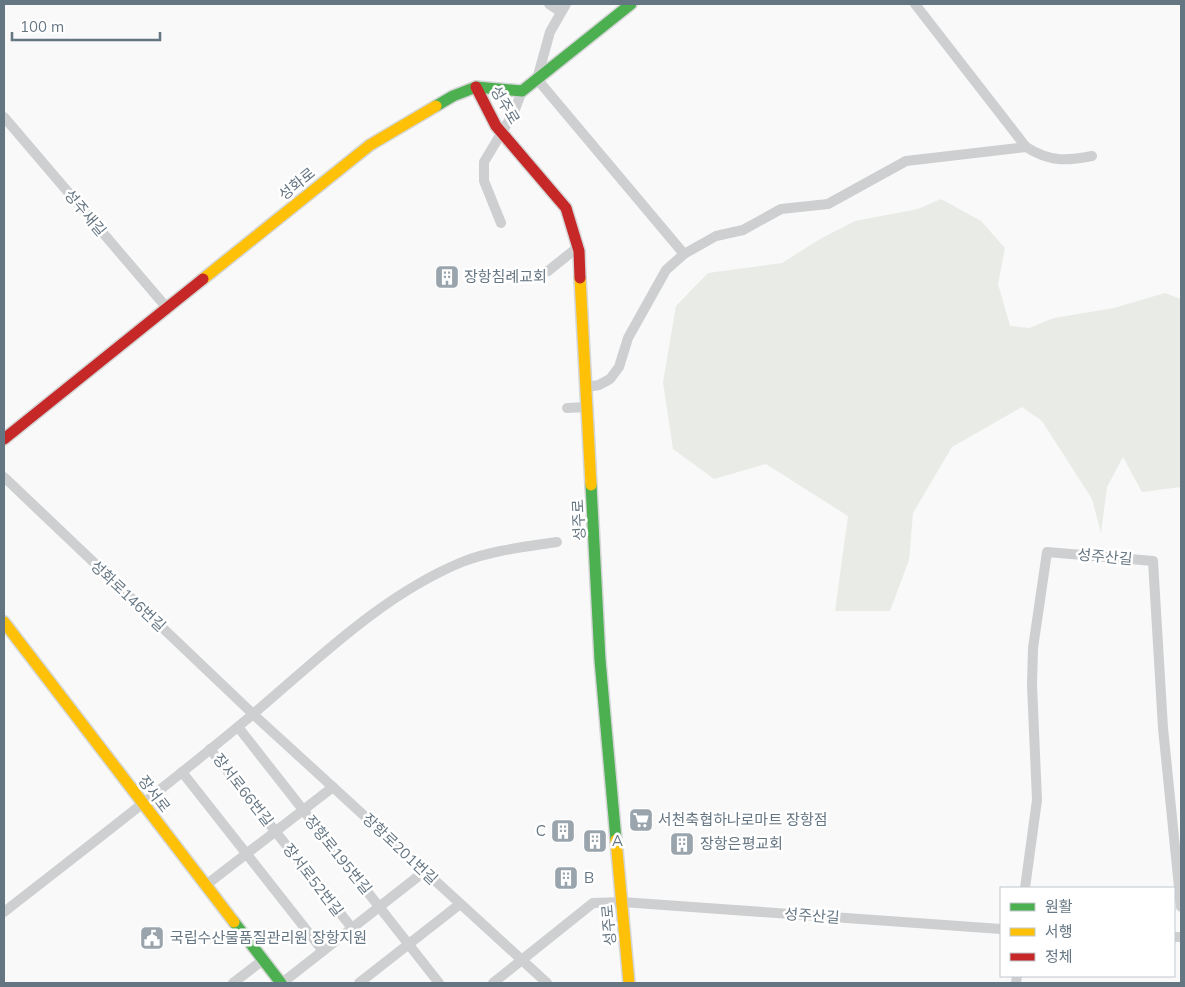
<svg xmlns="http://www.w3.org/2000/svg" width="1185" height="987" font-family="Mulish,'Noto Sans KR',sans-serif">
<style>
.green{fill:#e8ebe6}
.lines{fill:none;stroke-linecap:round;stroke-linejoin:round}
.fast-casing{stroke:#d5d6d7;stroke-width:14}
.slow-casing{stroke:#d5d6d7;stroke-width:14}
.jam-casing{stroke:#d5d6d7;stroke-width:14}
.street{stroke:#cecfd0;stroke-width:10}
.fast{stroke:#4caf50;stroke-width:11}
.slow{stroke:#ffc107;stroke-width:11}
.jam{stroke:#c62828;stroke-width:11}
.labels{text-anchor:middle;stroke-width:5;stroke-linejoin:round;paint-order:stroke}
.street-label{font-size:15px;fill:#657683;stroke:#fff}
.poi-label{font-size:15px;fill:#657683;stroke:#fff;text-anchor:start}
</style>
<rect width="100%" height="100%" fill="#f9f9f9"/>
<path class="green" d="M941 199 981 221 1005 248 998 284 1010 326 1029 328 1054 318 1114 308 1165 293 1181 299V487L1142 492 1123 457 1107 487 1101 533 1092 499 1042 421 1022 407 952 447 913 513 909 560 890 611H835L848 516 766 464 714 479 673 449 663 382 676 306 708 273 782 263 820 239 855 221 918 209Z"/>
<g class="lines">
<defs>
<g id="fast">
<path d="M436 106 453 96 476 87 522 91 631 4"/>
<path d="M591 485 600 660 616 840"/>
<path d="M234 922 281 983"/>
</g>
<g id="slow">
<path d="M580 278 591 485"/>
<path d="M203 279 370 145 436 106"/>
<path d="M4 622 234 922"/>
<path d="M616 840 629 983"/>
</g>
<g id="jam">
<path d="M476 87 496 126 566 208 579 251 580 278"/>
<path d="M4 439 203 279"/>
</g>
</defs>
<use href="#fast" class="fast-casing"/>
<use href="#slow" class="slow-casing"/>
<use href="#jam" class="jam-casing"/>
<g class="street">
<path d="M549 4 561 12"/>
<path d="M566 4 550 32 537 79 684 254"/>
<path d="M915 4 1026 147"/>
<path d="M4 117 167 308"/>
<path d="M501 223 484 181V162L514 112 522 91"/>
<path d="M534 276 548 271 578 247"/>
<path d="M587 387 599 385 610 379 619 367 628 338 666 270 684 254 716 236 743 230 781 209 828 204 906 161 1026 147C1050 162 1066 161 1092 156"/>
<path d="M567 408 588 407"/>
<path d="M4 477 253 714 547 983"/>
<path d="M238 727 439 983"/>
<path d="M210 749 352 928"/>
<path d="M182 772 323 951"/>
<path d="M206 885 333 787"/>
<path d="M1025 888 1037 800 1032 685 1033 648 1047 552 1153 561 1163 728 1181 907"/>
<path d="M4 912C87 847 171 783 252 715 317 660 382 595 462 562 493 550 525 547 557 542"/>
<path d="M1174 937H1181"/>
<path d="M233 983 263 960"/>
<path d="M282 983 425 871"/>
<path d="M359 983 460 904"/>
<path d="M493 983 593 903 622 902 1001 929"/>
<path d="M1016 983 1017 976"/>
</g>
<use href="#fast" class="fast"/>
<use href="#slow" class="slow"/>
<use href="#jam" class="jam"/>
</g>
<defs>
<symbol id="building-square" viewBox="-11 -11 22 22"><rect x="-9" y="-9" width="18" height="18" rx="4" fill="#99a4ac" stroke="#fff"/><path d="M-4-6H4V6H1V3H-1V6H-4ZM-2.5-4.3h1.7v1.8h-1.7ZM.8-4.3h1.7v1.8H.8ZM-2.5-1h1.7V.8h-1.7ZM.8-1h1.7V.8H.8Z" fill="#fff"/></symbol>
<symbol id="supermarket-square" viewBox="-11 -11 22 22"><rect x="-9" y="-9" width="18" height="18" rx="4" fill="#99a4ac" stroke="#fff"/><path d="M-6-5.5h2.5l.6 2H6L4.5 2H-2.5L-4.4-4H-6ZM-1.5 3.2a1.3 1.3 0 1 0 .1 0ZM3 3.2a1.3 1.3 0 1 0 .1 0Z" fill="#fff"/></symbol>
<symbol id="civic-square" viewBox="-11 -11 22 22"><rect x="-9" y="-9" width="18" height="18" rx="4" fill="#99a4ac" stroke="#fff"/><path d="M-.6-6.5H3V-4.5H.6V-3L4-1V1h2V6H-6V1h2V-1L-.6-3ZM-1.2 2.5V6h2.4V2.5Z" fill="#fff"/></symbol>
</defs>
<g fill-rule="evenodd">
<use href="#building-square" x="433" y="263" width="28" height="28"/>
<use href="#supermarket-square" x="627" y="806" width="28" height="28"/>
<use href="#building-square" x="549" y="817" width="28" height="28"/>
<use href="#building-square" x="581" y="827" width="28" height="28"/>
<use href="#building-square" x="668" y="830" width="28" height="28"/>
<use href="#building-square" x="552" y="864" width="28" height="28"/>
<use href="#civic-square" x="138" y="924" width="28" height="28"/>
</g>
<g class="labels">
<g class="street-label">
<text transform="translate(505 105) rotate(59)" y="5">성주로</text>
<text transform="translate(297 184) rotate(-39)" y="5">성화로</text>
<text transform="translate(85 213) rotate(50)" y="5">성주새길</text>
<text transform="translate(579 520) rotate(-93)" y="5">성주로</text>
<text transform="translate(1105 557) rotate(5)" y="5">성주산길</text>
<text transform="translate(128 596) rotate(43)" y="5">성화로146번길</text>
<text transform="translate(243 790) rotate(52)" y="5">장서로66번길</text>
<text transform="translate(154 794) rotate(53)" y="5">장서로</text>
<text transform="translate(400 849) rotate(43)" y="5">장항로201번길</text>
<text transform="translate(338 855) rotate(51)" y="5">장항로195번길</text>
<text transform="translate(313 880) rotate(52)" y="5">장서로52번길</text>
<text transform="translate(812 916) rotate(4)" y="5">성주산길</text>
<text transform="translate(609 925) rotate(-95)" y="5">성주로</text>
</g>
<g class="poi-label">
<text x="464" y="282">장항침례교회</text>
<text x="658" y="825">서천축협하나로마트 장항점</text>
<text x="546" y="836" text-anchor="end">C</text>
<text x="612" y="846">A</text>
<text x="700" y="849">장항은평교회</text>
<text x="584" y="883">B</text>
<text x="170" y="943">국립수산물품질관리원 장항지원</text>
</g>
</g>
<rect width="1185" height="987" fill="none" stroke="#657683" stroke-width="10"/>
<rect x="1000" y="887" width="175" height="90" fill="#ffffff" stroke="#c1c8cd"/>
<rect x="1010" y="903" width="25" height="8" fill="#4caf50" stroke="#c1c8cd"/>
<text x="1045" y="912" font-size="15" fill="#657683">원활</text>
<rect x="1010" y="928" width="25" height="8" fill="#ffc107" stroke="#c1c8cd"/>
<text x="1045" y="937" font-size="15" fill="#657683">서행</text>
<rect x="1010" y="953" width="25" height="8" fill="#c62828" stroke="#c1c8cd"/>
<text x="1045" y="962" font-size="15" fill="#657683">정체</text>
<path d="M12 32v8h148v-8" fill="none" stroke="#657683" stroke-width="2.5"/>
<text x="20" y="32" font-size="15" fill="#657683" stroke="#ffffff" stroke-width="4" paint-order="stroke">100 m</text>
</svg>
